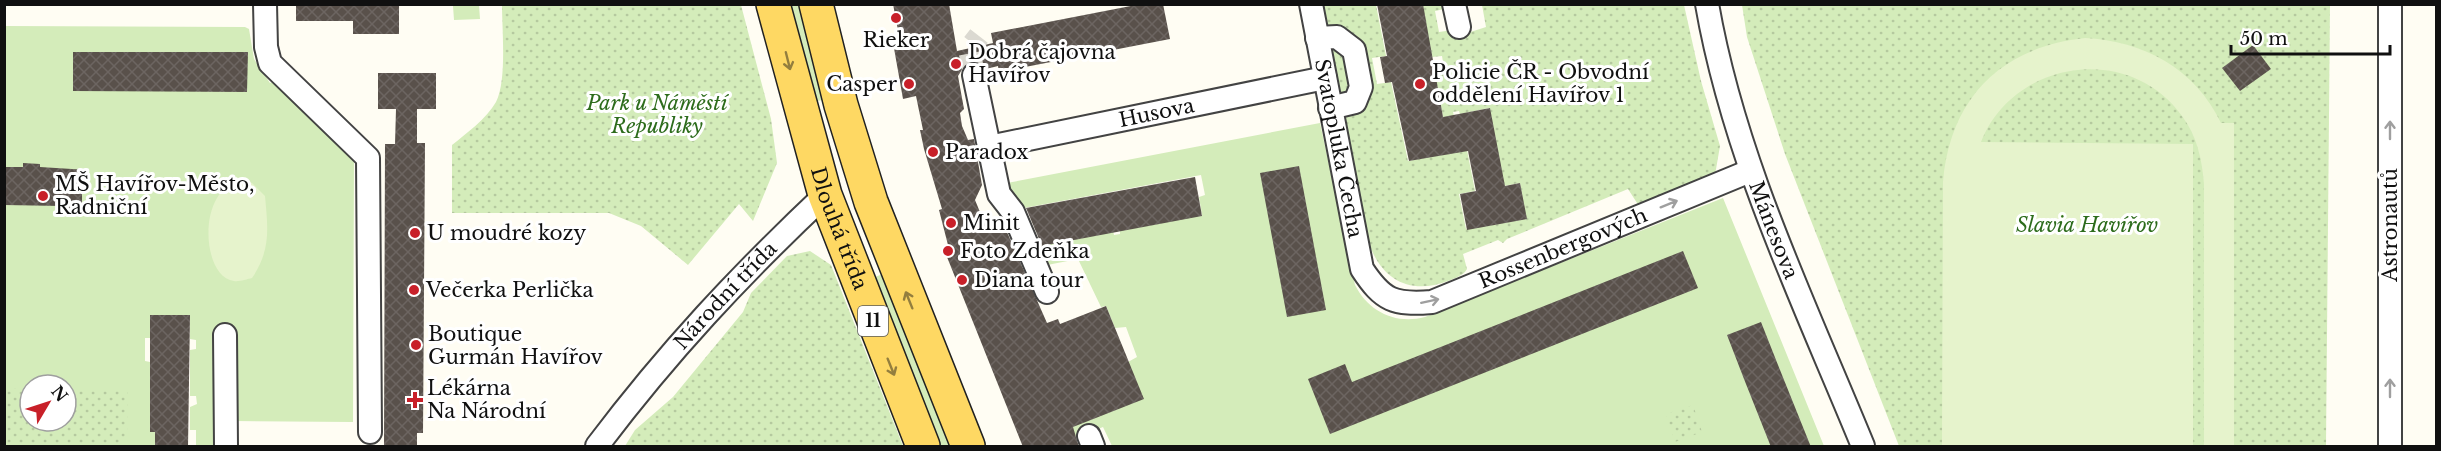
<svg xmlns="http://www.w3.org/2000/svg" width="2441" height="451" font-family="'Libre Baskerville',serif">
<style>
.grass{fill:#d4ecba;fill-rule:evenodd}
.park{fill:url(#park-dots)}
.pitch{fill:#e6f3cc}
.building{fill:url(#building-cross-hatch)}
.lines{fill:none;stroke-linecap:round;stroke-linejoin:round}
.minor-tunnel{stroke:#dbd9d1;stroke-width:22;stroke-dasharray:22 11;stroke-linecap:butt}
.minor-casing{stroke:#434343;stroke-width:26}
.primary-casing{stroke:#212121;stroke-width:36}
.minor{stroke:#fff;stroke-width:22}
.primary{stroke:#fed863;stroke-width:33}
.oneway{stroke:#937e3e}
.oneway2{stroke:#9f9f9f}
.poi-dot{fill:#c82029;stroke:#fff;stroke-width:2}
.labels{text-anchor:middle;stroke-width:6;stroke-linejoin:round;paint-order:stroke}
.shield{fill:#fff;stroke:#585858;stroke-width:1.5}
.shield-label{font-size:18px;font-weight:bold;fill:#101010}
.poi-label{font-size:20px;fill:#101010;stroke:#fff;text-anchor:start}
.park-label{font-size:20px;font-style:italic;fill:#2d6c1c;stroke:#fff}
.street-label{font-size:20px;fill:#101010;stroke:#fff}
</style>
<defs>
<pattern id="park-dots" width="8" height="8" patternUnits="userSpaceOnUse" patternTransform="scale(1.5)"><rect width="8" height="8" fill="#d4ecba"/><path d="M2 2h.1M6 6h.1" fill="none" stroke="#b5c99f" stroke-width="1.8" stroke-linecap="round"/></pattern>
<pattern id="building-cross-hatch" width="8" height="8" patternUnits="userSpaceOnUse" patternTransform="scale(1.5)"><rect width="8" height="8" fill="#59514b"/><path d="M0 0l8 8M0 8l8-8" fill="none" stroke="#6c6561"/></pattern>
</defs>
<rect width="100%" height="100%" fill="#fffdf3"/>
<g class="grass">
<path d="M448 5H479L480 19 454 20 453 6Z"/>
<path d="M789 5H803L826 99 814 102Z"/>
<path d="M5 26 245 27 249 29 254 59 270 83 278 79 354 157 353 422 233 421 216 446H196V430H190V407L197 404 196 396H190V350L196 349V340L190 339V315L150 338H145V361L150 362V431L155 432V446H5ZM30 385H66V421H30Z"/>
<path d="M1320 123 1355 285C1368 311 1395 325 1425 317L1723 198 1824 446H1112L1103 427 1076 438 1072 428 1128 362 1137 357 1126 327 1115 328 1106 306 1101 307 1078 259 1042 266 1032 247 1113 231 1114 235 1120 234V230L1202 215 1199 197 1205 195 1201 175 1024 208 1019 216 1007 183Z"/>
<path d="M886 273 956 446H936L869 279Z"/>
</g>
<g class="park">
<path d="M502 5H741L771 119 777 163 753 221 739 204 688 265 641 226 609 213H452V145C467 133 486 119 496 102 507 81 502 30 502 5Z"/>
<path d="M1324 5H1376L1386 56 1372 58 1377 84 1391 82 1408 161 1467 150 1475 191 1459 194 1466 229 1526 219 1520 183 1504 186 1489 108 1460 114 1459 111 1453 112 1454 116 1443 117 1433 64 1443 62 1442 56 1432 57 1421 5H1448L1449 8 1435 11 1439 32 1453 30 1455 37 1486 27 1482 5H1684L1701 81 1720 146 1715 175 1639 206 1628 189 1507 239 1503 243 1498 240 1463 254 1467 269C1463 276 1455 278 1448 281 1412 295 1383 281 1370 246Z"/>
<path d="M1742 5H2330L2326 446H1899L1785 154 1747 37Z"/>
<path d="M810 251 831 265 903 446H625L635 430 673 397 743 312 751 293 787 256Z"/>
<path d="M5 388 30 389V421H66V389H128L127 446H5Z"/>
<path d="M1693 405 1702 432 1675 442 1666 414Z"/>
</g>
<g class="pitch">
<path d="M2085 38C2143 41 2195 68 2221 123H2234V446H2204V184C2202 159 2197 136 2182 116 2129 42 2013 60 1981 142L2193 144V446H1942L1943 182C1950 98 2001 47 2085 38Z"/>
<path d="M243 181 252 183 265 196C268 229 271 250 252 278 247 279 239 282 234 281 200 277 197 184 243 181Z"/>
</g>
<g class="building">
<path d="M296 4H399V34H353V21H296Z"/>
<path d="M893 4H949L957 51 993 43 991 33 1141 4H1163L1170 39 999 72 998 66 986 69 979 62H972L965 65 958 76 964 109 960 113 962 126 968 140 974 139 982 185 975 200 987 229 1003 223 1047 323 1058 319 1060 324 1106 306 1144 399 1073 427 1079 447H1023L943 247 948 245 939 210 942 209 924 149 920 130H923L916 96 903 99 892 37 899 36Z"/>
<path d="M1377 4H1423L1443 117 1490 108 1505 186 1520 183 1527 219 1467 230 1460 194 1476 191 1468 151 1409 161 1392 82 1385 83 1380 57 1387 56Z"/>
<path d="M2253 45 2271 69 2240 91 2222 68Z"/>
<path d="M73 52H248L247 92 73 91Z"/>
<path d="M378 73H436V109H417V143H425L423 433H417V447H384L385 144H395L396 109H378Z"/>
<path d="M23 163 40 164V167L88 170V187H82V211H61V206L4 205V167H23Z"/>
<path d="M1299 166 1326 310 1287 317 1260 173Z"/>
<path d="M1195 177 1202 216 1042 246 1026 208Z"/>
<path d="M1683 251 1698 288 1330 434 1308 379 1345 364 1352 382Z"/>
<path d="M150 315H190L188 447H155V432H150Z"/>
<path d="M1761 322 1778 365 1811 447H1771L1744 379 1727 335Z"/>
</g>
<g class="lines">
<path class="minor-tunnel" d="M974 75 969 49 979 36"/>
<defs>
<g id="minor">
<path d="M265 4 266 47 270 63 368 158 370 432"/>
<path id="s1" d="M1311 4 1362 269C1383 301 1394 305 1432 302L1750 171"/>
<path d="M1454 4 1459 27"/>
<path id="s2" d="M1707 4C1734 159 1804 302 1863 446"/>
<path d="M1317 38 1337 37 1354 50 1361 87 1355 102 1330 108"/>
<path d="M974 75 999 194 1013 212 1047 292"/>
<path id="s3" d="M989 147 1325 78"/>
<path d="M225 335 226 446"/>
<path d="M1089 436 1093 446"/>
<path id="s4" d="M597 446C668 352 739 276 825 195"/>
<path d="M2390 446V4"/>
</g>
<g id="primary">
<path id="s5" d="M773 4 825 195 923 446"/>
<path d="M816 4 841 105 871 202 968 446"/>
</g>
</defs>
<use href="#minor" class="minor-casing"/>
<use href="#primary" class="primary-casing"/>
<use href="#minor" class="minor"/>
<use href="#primary" class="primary"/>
</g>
<defs><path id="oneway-shaft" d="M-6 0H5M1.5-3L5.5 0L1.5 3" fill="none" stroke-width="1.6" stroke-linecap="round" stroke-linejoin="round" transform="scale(1.5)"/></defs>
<g class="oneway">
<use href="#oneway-shaft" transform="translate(788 61) rotate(76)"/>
<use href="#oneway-shaft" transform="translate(909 300) rotate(-112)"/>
<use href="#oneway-shaft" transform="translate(891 367) rotate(68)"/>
</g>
<g class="oneway2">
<use href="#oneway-shaft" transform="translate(2390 130) rotate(-90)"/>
<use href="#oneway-shaft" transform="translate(1669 204) rotate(-22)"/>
<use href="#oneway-shaft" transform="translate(1430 301) rotate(-12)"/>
<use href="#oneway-shaft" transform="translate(2390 388) rotate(-90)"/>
</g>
<g class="poi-dot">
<circle cx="896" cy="18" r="6"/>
<circle cx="956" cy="64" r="6"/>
<circle cx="909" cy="84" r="6"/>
<circle cx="1420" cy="84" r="6"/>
<circle cx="933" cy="152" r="6"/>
<circle cx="43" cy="196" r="6"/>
<circle cx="951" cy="223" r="6"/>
<circle cx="415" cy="233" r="6"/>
<circle cx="948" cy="251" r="6"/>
<circle cx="962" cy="280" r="6"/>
<circle cx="414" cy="290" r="6"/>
<circle cx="416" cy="345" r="6"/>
<path d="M412 391h6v6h6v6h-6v6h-6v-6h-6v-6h6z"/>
</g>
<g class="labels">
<rect class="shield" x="858" y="306" width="30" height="30" rx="4.5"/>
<g class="shield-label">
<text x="873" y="327">11</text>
</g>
<g class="poi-label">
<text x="896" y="47" text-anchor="middle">Rieker</text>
<text x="968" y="59">Dobrá čajovna<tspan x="968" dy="23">Havířov</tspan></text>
<text x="1432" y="79">Policie ČR - Obvodní<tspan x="1432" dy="23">oddělení Havířov 1</tspan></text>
<text x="897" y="91" text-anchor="end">Casper</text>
<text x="945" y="159">Paradox</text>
<text x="55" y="191">MŠ Havířov-Město,<tspan x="55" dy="23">Radniční</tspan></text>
<text x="963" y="230">Minit</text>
<text x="427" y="240">U moudré kozy</text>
<text x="960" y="258">Foto Zdeňka</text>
<text x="974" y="287">Diana tour</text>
<text x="426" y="297">Večerka Perlička</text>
<text x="428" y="341">Boutique<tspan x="428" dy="23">Gurmán Havířov</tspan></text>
<text x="427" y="395">Lékárna<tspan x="427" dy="23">Na Národní</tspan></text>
</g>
<g class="park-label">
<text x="657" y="110">Park u Náměstí<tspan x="657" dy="23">Republiky</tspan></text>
<text x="2087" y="232">Slavia Havířov</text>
</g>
<g class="street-label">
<text dy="7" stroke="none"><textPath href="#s3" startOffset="171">Husova</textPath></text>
<text dy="7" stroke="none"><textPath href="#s1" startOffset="147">Svatopluka Čecha</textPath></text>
<text transform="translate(2390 225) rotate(-90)" y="7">Astronautů</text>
<text dy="7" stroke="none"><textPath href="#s5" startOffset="234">Dlouhá třída</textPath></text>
<text dy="7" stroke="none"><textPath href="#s2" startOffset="236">Mánesova</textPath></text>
<text dy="7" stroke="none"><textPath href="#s1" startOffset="495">Rossenbergových</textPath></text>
<text dy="7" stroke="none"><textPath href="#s4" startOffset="198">Národní třída</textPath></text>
</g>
</g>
<rect width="2441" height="451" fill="none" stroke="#101010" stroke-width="12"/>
<g transform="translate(48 403) rotate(51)"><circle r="28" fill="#ffffff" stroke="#9f9f9f" stroke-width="1.5"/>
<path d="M0-4.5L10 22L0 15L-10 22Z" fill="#c82029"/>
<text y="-9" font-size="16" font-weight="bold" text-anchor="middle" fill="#101010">N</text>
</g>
<path d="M2231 45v9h159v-9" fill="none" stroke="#101010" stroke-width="3"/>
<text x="2240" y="45" font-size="18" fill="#101010" stroke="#ffffff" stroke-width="4.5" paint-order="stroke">50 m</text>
</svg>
